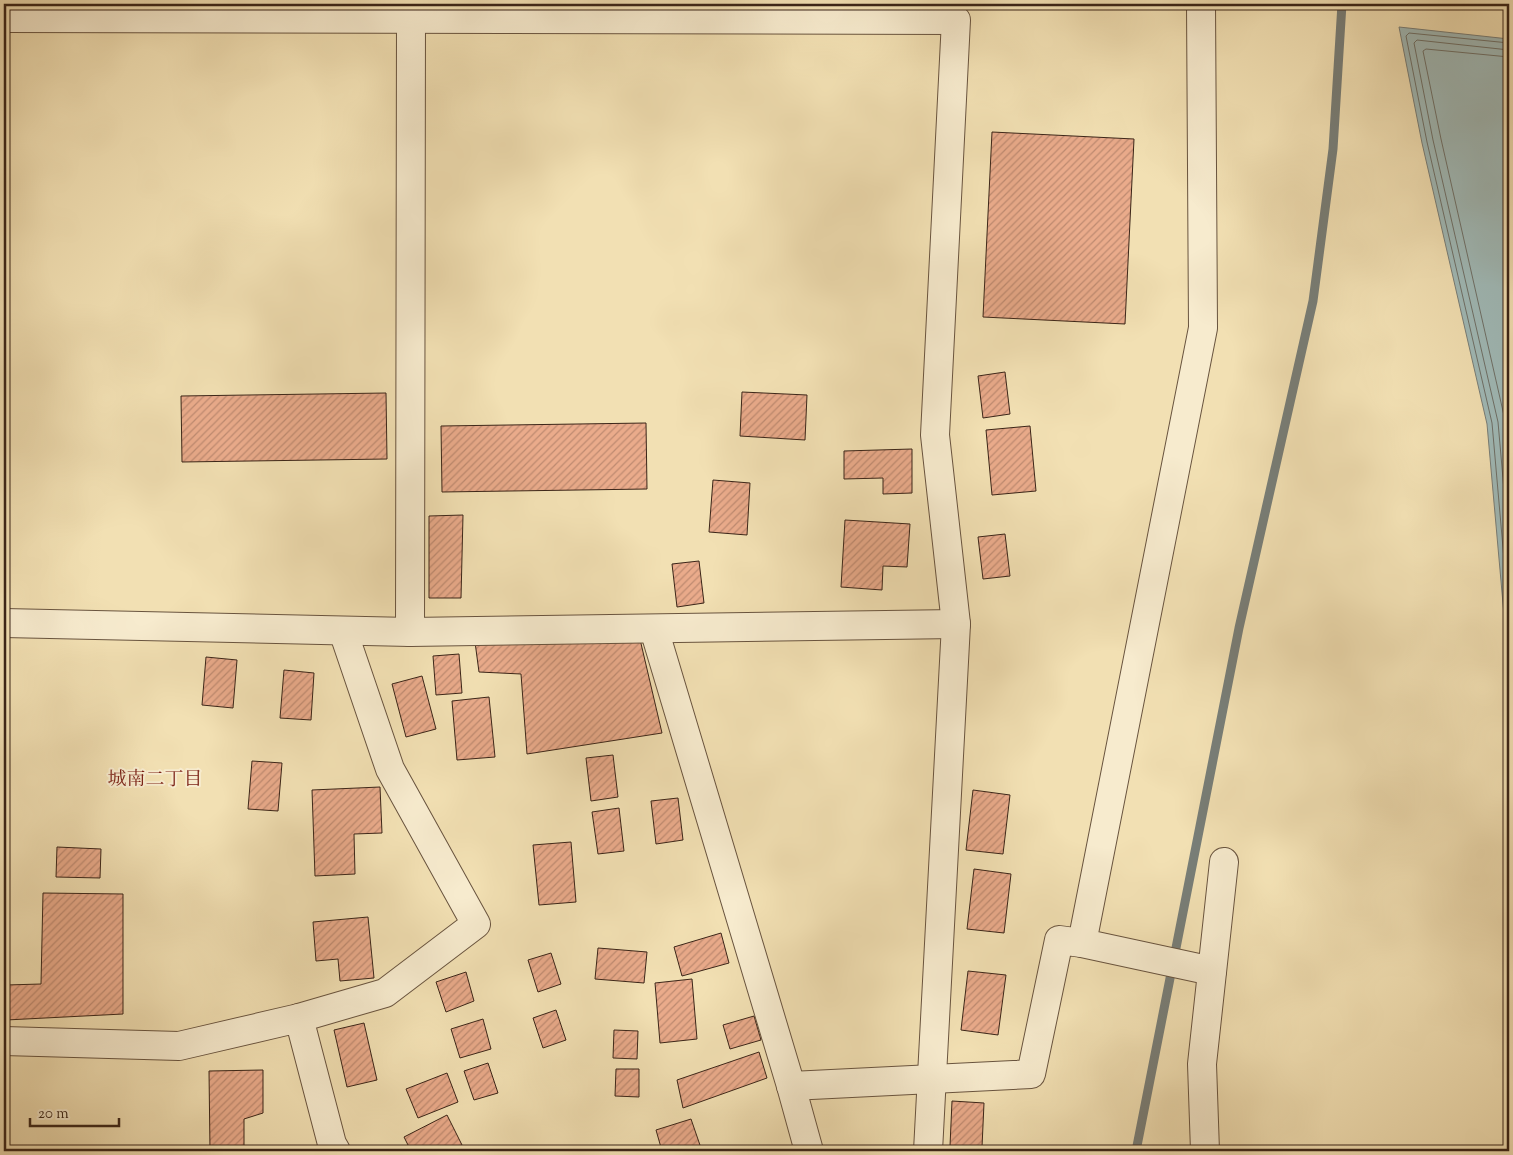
<svg xmlns="http://www.w3.org/2000/svg" width="1513" height="1155" font-family="'Sorts Mill Goudy','Noto Serif JP',serif">
<style>
.water{fill:#a0bab8;stroke:#787e78}
.lines{fill:none;stroke-linecap:round;stroke-linejoin:round}
.shore{stroke:#6e7068;stroke-width:1}
.stream{stroke:#787e78;stroke-width:9}
.building{fill:url(#building-hatch);stroke:#3b2518}
.minor-casing{stroke:#69543f;stroke-width:30}
.minor{stroke:#f7ebce;stroke-width:28}
.labels{text-anchor:middle;stroke-width:4;stroke-linejoin:round;paint-order:stroke}
.neighbourhood-label{font-size:19px;fill:#7a1f14;stroke:#f7ebce}
</style>
<defs>
<pattern id="building-hatch" width="6" height="6" patternUnits="userSpaceOnUse" patternTransform="scale(1.25)"><rect width="6" height="6" fill="#eaab8b"/><path d="M-1 1l2-2M0 6l6-6M5 7l2-2" fill="none" stroke="#bf8b71"/></pattern>
</defs>
<rect width="100%" height="100%" fill="#f2e0b3"/>
<filter id="stains"><feTurbulence type="fractalNoise" baseFrequency=".004" numOctaves="4"/><feColorMatrix values="0 0 0 0 .2 0 0 0 0 .09 0 0 0 0 .02 0 0 0 .5 -.17"/></filter>
<radialGradient id="worn" r=".72"><stop offset=".6" stop-color="#630" stop-opacity="0"/><stop offset="1" stop-color="#630" stop-opacity=".3"/></radialGradient>
<g class="water">
<path d="M1399 27 1509 39V671L1487 424 1422 143Z"/>
<path d="M1509 825V1023L1505 1014Z"/>
</g>
<g class="lines">
<g class="shore">
<path d="M1509 43 1409 33 1406 36 1427 142 1492 423 1509 616"/>
<path d="M1509 50 1417 40 1414 43 1433 140 1498 422 1509 547"/>
<path d="M1509 57 1426 49 1423 51 1441 139 1505 420 1509 464"/>
</g>
<path class="stream" d="M1136 1151 1239 628 1313 301 1333 149 1342 4"/>
</g>
<g class="building">
<path d="M992 132 1134 139 1125 324 983 317Z"/>
<path d="M1005 372 1010 414 983 418 978 376Z"/>
<path d="M742 392 807 395 805 440 740 436Z"/>
<path d="M386 393 387 459 182 462 181 396Z"/>
<path d="M646 423 647 489 442 492 441 426Z"/>
<path d="M1030 426 1036 491 992 495 986 430Z"/>
<path d="M912 449V493L883 494V478L844 479V451Z"/>
<path d="M713 480 750 483 747 535 709 532Z"/>
<path d="M463 515 461 598H429V516Z"/>
<path d="M845 520 910 524 907 567 883 566 882 590 841 587Z"/>
<path d="M1005 534 1010 576 983 579 978 537Z"/>
<path d="M699 561 704 603 677 607 672 564Z"/>
<path d="M639 635 662 733 527 754 521 674 479 672 475 642Z"/>
<path d="M459 654 462 693 436 695 433 656Z"/>
<path d="M206 657 237 660 233 708 202 705Z"/>
<path d="M284 670 314 673 311 720 280 718Z"/>
<path d="M422 676 436 729 406 737 392 684Z"/>
<path d="M489 697 495 757 457 760 452 701Z"/>
<path d="M613 755 618 797 591 801 586 758Z"/>
<path d="M252 761 282 763 278 811 248 809Z"/>
<path d="M380 787 382 833 354 834 355 874 315 876 312 790Z"/>
<path d="M973 790 1010 795 1003 854 966 850Z"/>
<path d="M678 798 683 840 656 844 651 801Z"/>
<path d="M619 808 624 851 598 854 592 812Z"/>
<path d="M571 842 576 902 539 905 533 845Z"/>
<path d="M57 847 101 849 100 878 56 877Z"/>
<path d="M974 869 1011 874 1004 933 967 929Z"/>
<path d="M43 893 123 894V1014L6 1020 4 1022V983L6 985 41 984Z"/>
<path d="M368 917 374 978 340 981 338 959 316 961 313 922Z"/>
<path d="M721 933 729 963 682 976 674 947Z"/>
<path d="M598 948 647 952 644 983 595 979Z"/>
<path d="M551 953 561 984 538 992 528 960Z"/>
<path d="M968 971 1006 975 998 1035 961 1030Z"/>
<path d="M466 972 474 1001 446 1012 436 982Z"/>
<path d="M692 979 697 1039 660 1043 655 983Z"/>
<path d="M556 1010 566 1040 543 1048 533 1018Z"/>
<path d="M754 1016 761 1040 730 1049 723 1025Z"/>
<path d="M483 1019 491 1049 460 1058 451 1029Z"/>
<path d="M364 1023 377 1080 347 1087 334 1030Z"/>
<path d="M614 1030 638 1031 637 1059 613 1058Z"/>
<path d="M759 1052 767 1078 683 1108 677 1080Z"/>
<path d="M488 1063 498 1093 474 1100 464 1071Z"/>
<path d="M616 1069H639V1097L615 1096Z"/>
<path d="M263 1070V1113L244 1119V1151H210L209 1071Z"/>
<path d="M447 1073 458 1102 418 1118 406 1089Z"/>
<path d="M952 1101 984 1103 982 1147 950 1146Z"/>
<path d="M447 1115 465 1151H411L404 1137Z"/>
<path d="M691 1119 702 1151H662L656 1130Z"/>
</g>
<g class="lines">
<defs>
<g id="minor">
<path d="M1201 4 1203 328 1082 943 1212 971"/>
<path d="M4 18 956 20 935 435 956 624 410 632 4 623"/>
<path d="M654 629 791 1086 809 1151"/>
<path d="M410 632 411 19"/>
<path d="M299 1018 385 993 476 924 390 769 343 631"/>
<path d="M4 1041 179 1046 299 1018 332 1144 336 1151"/>
<path d="M791 1086 1031 1074 1059 940 1082 943"/>
<path d="M928 1151 956 624"/>
<path d="M1205 1151 1202 1064 1224 862"/>
</g>
</defs>
<use href="#minor" class="minor-casing"/>
<use href="#minor" class="minor"/>
</g>
<g class="labels">
<g class="neighbourhood-label">
<text x="155" y="785">城南二丁目</text>
</g>
</g>
<rect width="1513" height="1155" fill="none" stroke="#f2e0b3" stroke-width="20"/>
<rect x="5" y="5" width="1503" height="1145" fill="none" stroke="#3b2518" stroke-width="2.5"/>
<rect x="10" y="10" width="1493" height="1135" fill="none" stroke="#3b2518"/>
<path d="M30 1118v8h89v-8" fill="none" stroke="#3b2518" stroke-width="2.5"/>
<text x="38" y="1118" font-size="15" fill="#3b2518" stroke="#f7ebce" stroke-width="4" paint-order="stroke">20 m</text>
<rect width="100%" height="100%" filter="url(#stains)"/>
<rect width="100%" height="100%" fill="url(#worn)"/>
</svg>
